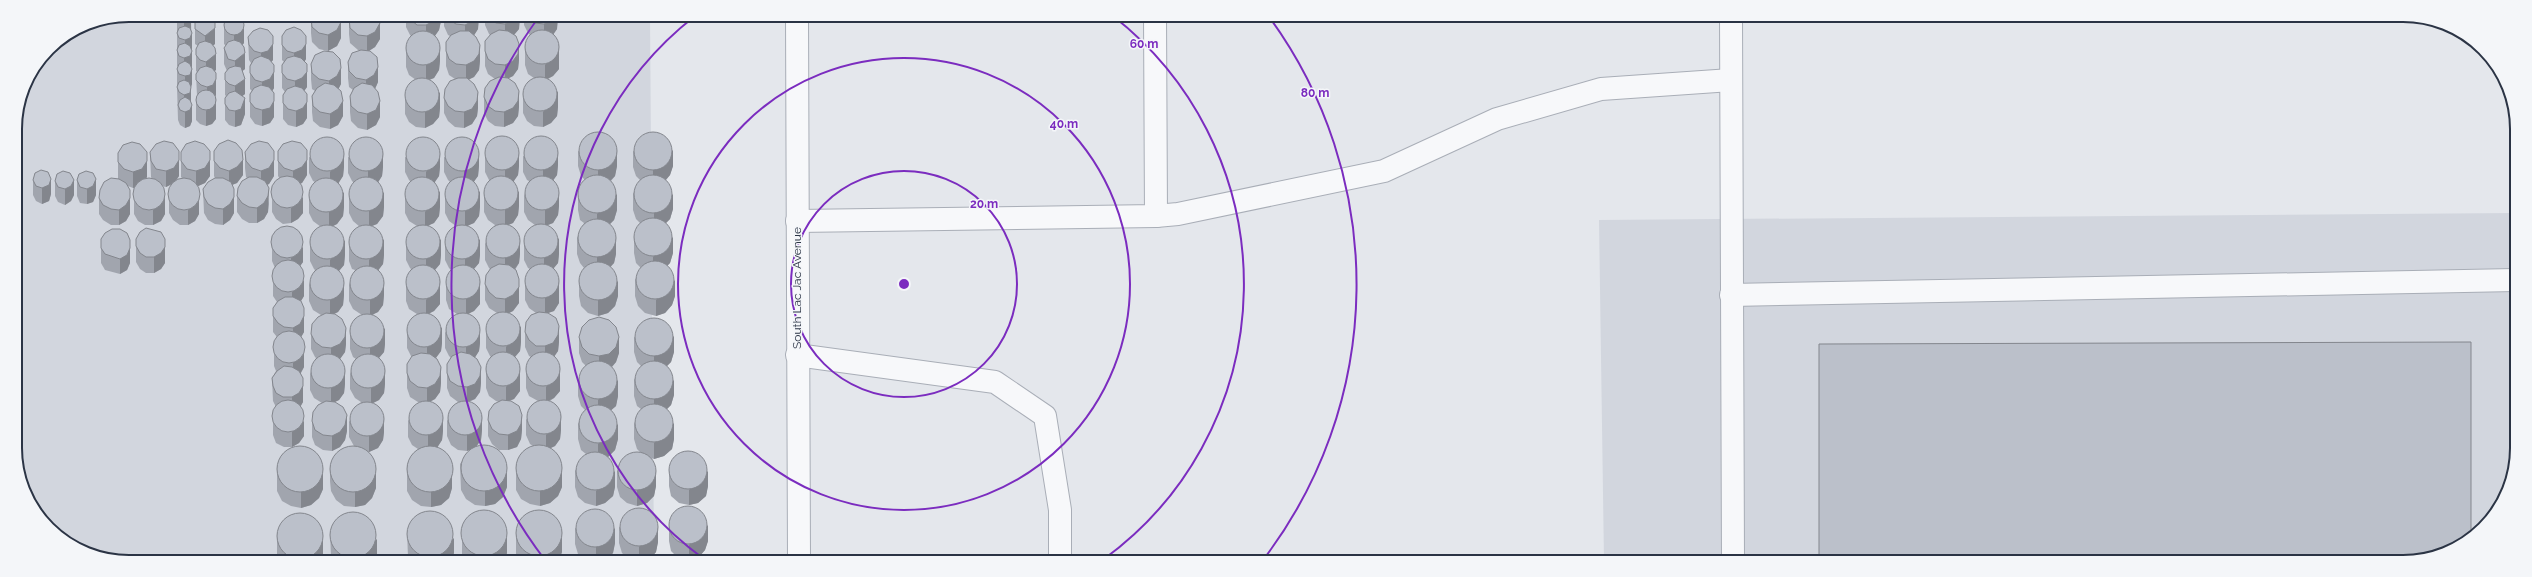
<svg xmlns="http://www.w3.org/2000/svg" width="2532" height="577" font-family="Raleway,sans-serif">
<style>
.built{fill:#d2d6de}
.lines{fill:none;stroke-linecap:round;stroke-linejoin:round}
.minor-casing{stroke:#a9aeb7;stroke-width:24}
.minor{stroke:#f7f8fa;stroke-width:22}
.wall{fill:#a1a5ae}
.shaded-wall{fill:#83868d}
.building{fill:#bbc0ca;stroke:#83868d}
.ring{fill:none;stroke:#7b2cbf;stroke-width:2}
.labels{text-anchor:middle;stroke-width:3;stroke-linejoin:round;paint-order:stroke}
.street-label{font-size:12px;fill:#2b3445;stroke:#f4f6f9}
.rim{fill:none;stroke:#2b3445;stroke-width:2}
.centre{fill:#7b2cbf;stroke:#f4f6f9;stroke-width:2}
.ring-label{font-size:12px;text-anchor:middle;font-weight:bold;fill:#7b2cbf;stroke:#f4f6f9;stroke-width:3;stroke-linejoin:round;paint-order:stroke}
</style>
<rect width="100%" height="100%" fill="#e4e7ec"/>
<g class="built">
<path d="M129 15H650L654 560H107L48 529 17 471 15 121 27 79 48 48 85 24Z"/>
<path d="M2515 213V470L2502 505 2478 534 2447 553 2411 562 1604 561 1599 220Z"/>
</g>
<g class="lines">
<defs>
<g id="minor">
<path d="M797 16 799 560"/>
<path d="M1731 16 1733 561"/>
<path d="M1156 216 1178 214 1384 171 1497 119 1601 89 1731 80"/>
<path d="M797 221 1156 216 1155 16"/>
<path d="M1731 295 2515 280"/>
<path d="M797 355 995 382 1045 416 1060 510V561"/>
</g>
</defs>
<use href="#minor" class="minor-casing"/>
<use href="#minor" class="minor"/>
</g>
<g class="wall">
<path d="M177 15H191L192 84 191 87V103L192 121 190 126 185 128 180 125 178 120 177 87V69L178 67 177 66Z"/>
<path d="M250 15H274L270 20 263 23 255 21Z"/>
<path d="M284 15H307L303 20 296 22 289 20Z"/>
<path d="M406 15H441V21L439 30 435 36 440 61 439 70 434 78 429 80 440 108 439 117 433 124 425 128 416 127 409 122 405 114V98L416 80 409 75 406 67V51L411 36 410 35 406 27Z"/>
<path d="M444 15H479L478 29 474 35 480 61 479 70 474 77 469 79 478 108 477 116 472 124 464 128 455 127 448 121 444 113V98L455 79 449 75 446 66V51L450 36 448 35 444 26Z"/>
<path d="M485 15H520L519 29 514 35 519 60 518 69 513 76 509 78 519 107 518 116 513 123 504 127 495 126 488 121 484 113V97L495 79 488 74 485 66V51L490 35 489 34 485 25Z"/>
<path d="M524 15H558L557 29 553 35 559 60V69L553 76 548 79 558 107 557 116 551 123 543 127 534 126 527 121 523 113V97L534 78 528 74 525 65V50L530 35 528 33 524 25Z"/>
<path d="M311 17 341 38 337 46 328 51 319 49 312 42 311 33Z"/>
<path d="M349 18 380 39 375 47 369 51 378 82 375 89 380 117 376 125 367 130 358 128 351 121 350 112V96L353 90 349 87 348 78V62L359 50H358L350 43 349 34Z"/>
<path d="M195 22 215 44 213 45 216 70 214 71 216 95 215 96 216 113V119L212 124 206 126 200 124 196 120V97L197 96 196 74 197 72 196 71V49L198 46 195 44Z"/>
<path d="M224 22 244 43 242 45 245 69 242 71 245 94 242 96 245 114 241 125 235 127 229 125 225 120V98L226 96 225 95V73L227 71 224 64V48L226 46 224 44Z"/>
<path d="M282 36 306 59 304 62 307 87 304 91 307 118 303 124 296 127 288 125 283 119V95L285 92 282 88V65L284 62 282 60Z"/>
<path d="M248 37 273 60 271 62 274 88 272 91 274 117 270 123 262 126 255 124 250 117V94L252 91 250 89V66L251 63 249 60Z"/>
<path d="M311 64 341 84 338 89 343 116 338 125 330 129 320 127 313 121 312 112V96L315 91 312 89 311 79Z"/>
<path d="M214 151 243 175 237 183 232 185 234 213 230 220 223 225 215 224 208 220 204 213 203 189 215 178 214 176Z"/>
<path d="M278 151 307 175 302 183 300 184 303 213 298 219 291 223 283 224 276 219 272 212V196L280 179 278 176Z"/>
<path d="M578 151 617 166 615 176 611 181 617 210 614 220 610 224 616 254 614 263 610 266 618 296 615 306 608 313 598 316 588 313 581 306 579 296V281L584 268 580 263 577 254V238L584 223 580 220 578 210V194L585 180 581 176 578 166Z"/>
<path d="M633 151 673 166 670 175 666 180 673 209 670 219 666 223 673 253 670 263 667 266 675 296 672 305 665 313 656 316 645 313 638 306 635 296V280L641 268 636 263 634 253V238L640 223 636 219 633 210V194L640 180 636 176 633 167Z"/>
<path d="M150 152 179 176 176 181 182 178 181 177V152L210 176 205 183 198 186 199 214 195 221 188 225H180L173 220 169 213V197L172 184 166 187 162 186 165 206V214L161 221 153 225H145L138 221 134 214V190L136 187 133 188 128 186 130 205V214L126 221 119 225H111L103 220 99 214V198L118 179V153L147 177 145 179H152L151 177Z"/>
<path d="M245 152 274 176 269 184 267 185 269 204 268 212 264 219 257 223H249L242 219 237 212V196L247 178 246 177 245 168Z"/>
<path d="M485 156 519 166 518 175 514 181 519 206 518 215 513 223 508 225 520 254 519 263 515 270 519 294V303L513 311 509 313 521 342 520 351 515 357 520 382V391L514 399 509 401 522 430 521 439 517 447 508 450H499L492 444 488 436V420L499 402 496 401 489 396 486 388V372L491 357 490 356 486 348V332L497 313 489 308 485 300V284L490 269 489 268 485 260V244L495 225 488 220 484 212V196L490 181 489 180 485 172Z"/>
<path d="M523 156 558 165 557 175 553 180 559 206 558 215 553 223 548 225 559 254 558 263 554 268 559 294V303L554 311 548 313 559 342 558 351 554 357 560 382V391L554 398 550 401 561 430 560 439 555 446 551 448 562 487 558 496 550 503 540 506 530 504 521 499 516 490V464L533 446 530 444 526 435V420L538 401 529 396 526 388V372L531 357 529 356 525 347V332L536 313 529 308 525 300V284L530 269 528 268 524 260V244L535 225 528 220 524 212V196L529 181 527 180 523 172Z"/>
<path d="M309 157 344 167 343 176 338 183 344 207 343 216 337 224 333 226 345 255 344 265 339 271 344 295 343 305 338 312 333 314 346 344 345 352 340 359 345 384 344 393 339 400 334 402 347 431 345 440 340 447 332 451 323 450 315 445 312 437V421L322 403 314 398 310 390V374L316 358 315 357 311 349V334L323 315H321L313 310 309 301V285L315 270 314 269 310 261V245L321 227 313 221 309 213V197L315 182 313 181 309 173Z"/>
<path d="M348 157 383 167 382 176 378 182 384 207 383 216 377 224 372 226 384 255 383 264 378 270 384 295 383 305 378 312 373 314 385 344 384 352 379 358 385 384 384 393 379 400 373 403 384 432 383 440 378 448 369 452 376 488 372 498 365 505 355 507 344 506 336 500 331 491 330 481V465L354 446 349 437V422L361 402 355 398 350 389V374L356 359 353 357 350 349V333L362 315 353 309 349 301V285L355 270 352 269 349 261V245L360 227 353 221 349 213V197L354 183 352 181 348 173Z"/>
<path d="M405 157 440 167 439 176 435 182 440 207 439 216 434 223 429 225 441 255 440 264 435 270 440 295V304L434 311 430 313 442 343 441 351 436 358 441 383 440 392 435 399 430 402 443 431 442 440 437 447 452 488 449 498 441 505 431 507 421 506 412 500 407 491V465L418 449 412 445 408 437V421L420 402H418L410 397 407 388V373L412 357 411 356 407 348V333L417 314 409 309 406 301V285L411 269 410 268 406 260V245L417 226 409 221 405 213V197L411 182 409 180 405 172Z"/>
<path d="M444 157 479 166 478 176 474 181 480 207 479 216 474 223 468 225 480 255 479 263 474 269 480 295V304L474 311 469 313 480 343 479 351 475 357 481 383 480 392 475 399 469 402 482 430 481 440 476 446 507 487 503 497 495 504 485 506 475 505 466 499 461 490 460 464 470 450 467 451 458 450 451 445 447 436V421L459 402H458L450 396 447 388V373L451 358 449 356 445 348V333L457 314 449 309 446 300V285L451 270 449 268 445 260V245L456 226 449 221 445 213V197L450 182 448 180 444 172Z"/>
<path d="M33 180 51 194 49 201 42 204 36 201 33 195Z"/>
<path d="M77 180 96 195 93 202 87 204 80 203 77 196Z"/>
<path d="M55 181 74 195 71 201 65 205 58 202 55 196Z"/>
<path d="M136 246 165 263 161 269 154 273H146L140 269 136 262Z"/>
<path d="M272 246 303 262 300 266 304 296 301 301 304 332 301 337 304 367 301 373 303 393V402L300 407 304 436 299 443 292 447H284L276 443 273 435V412L276 407 273 401 272 378 276 371 274 366V351L277 337 273 332V308L277 302 273 296V272L275 268 272 261Z"/>
<path d="M101 248 130 263 127 270 120 274 105 270 101 263Z"/>
<path d="M579 337 619 353 616 362 612 367 618 396 616 406 611 410 618 439 615 450 608 457 615 487 613 496 605 503 596 506 585 503 578 497 575 487V471L586 454 581 450 578 439V424L585 410 581 406 578 396V380L586 366 582 362 579 353Z"/>
<path d="M634 337 674 352 671 362 667 366 674 395 671 405 667 409 674 439 672 449 664 456 654 459 651 458 656 486 654 496 647 503 637 506 627 503 620 497 617 487V471L640 452 637 449 634 439V424L641 409 637 406 634 396V380L641 366 637 362 634 352Z"/>
<path d="M277 466 323 489 319 498 311 505 301 508 291 506 282 501 277 491Z"/>
<path d="M669 471 708 486 706 496 698 503 689 505 679 503 671 496 669 486Z"/>
<path d="M669 525 708 541 705 550 698 558 690 560 678 558 671 551 669 541Z"/>
<path d="M619 527 658 542 656 552 649 560H629L622 553 619 543Z"/>
<path d="M575 528 615 543 613 553 606 560H585L578 554 575 544Z"/>
<path d="M516 529 562 552 559 560H519L516 555Z"/>
<path d="M462 530 507 553 504 560H465L462 555Z"/>
<path d="M330 531 377 554 374 560H333L331 557Z"/>
<path d="M407 531 454 553 451 560H410L408 557Z"/>
<path d="M277 533 323 556 321 560H278L277 558Z"/>
</g>
<g class="shaded-wall">
<path d="M191 15V30L184 37V22Z"/>
<path d="M263 15H274L270 20 263 23Z"/>
<path d="M296 15H307L303 20 296 22Z"/>
<path d="M439 15H441V21L439 30 434 37 426 41V25Z"/>
<path d="M477 15H479L478 29 473 37 465 41V25Z"/>
<path d="M517 15H520L519 29 513 36 505 40V24Z"/>
<path d="M556 15H558L557 29 552 36 544 40V24Z"/>
<path d="M341 22V38L337 46 328 51V35Z"/>
<path d="M380 23V39L375 47 367 52V36Z"/>
<path d="M215 28V44L205 52V36Z"/>
<path d="M244 28V43L240 48 234 50V35Z"/>
<path d="M192 33V49L190 54 185 56V40Z"/>
<path d="M273 44V60L268 66 261 69V53Z"/>
<path d="M306 44V59L302 66 294 68V53Z"/>
<path d="M519 44V60L518 69 513 76 505 80V65Z"/>
<path d="M559 44V69L553 76 545 80V65Z"/>
<path d="M480 45V61L479 70 474 77 466 81V65Z"/>
<path d="M440 46V61L439 70 434 78 426 81V65Z"/>
<path d="M192 51V66L190 71 184 73V58Z"/>
<path d="M245 53V69L235 77V61Z"/>
<path d="M216 54V70L206 77V62Z"/>
<path d="M378 67V82L374 91 366 95V80Z"/>
<path d="M341 68V84L337 92 329 96V81Z"/>
<path d="M192 69V84L190 90 185 92V76Z"/>
<path d="M274 72V88L270 95 262 98V82Z"/>
<path d="M307 72V87L302 94 295 96V81Z"/>
<path d="M216 79V95L213 100 207 102V87Z"/>
<path d="M245 79V94L235 102V86Z"/>
<path d="M191 87V103L184 110V95Z"/>
<path d="M519 91V107L518 116 513 123 504 127V112Z"/>
<path d="M558 91V107L557 116 551 123 543 127V112Z"/>
<path d="M440 92V108L439 117 433 124 425 128V112Z"/>
<path d="M478 92V108L477 116 472 124 464 128V112Z"/>
<path d="M216 97V119L212 124 206 126V111Z"/>
<path d="M245 98V114L241 125 235 127V111Z"/>
<path d="M274 101V117L270 123 262 126V110Z"/>
<path d="M343 101V116L338 125 330 129V114Z"/>
<path d="M380 101V117L376 125 367 130V114Z"/>
<path d="M307 102V118L303 124 296 127V111Z"/>
<path d="M192 105V121L190 126 185 128V112Z"/>
<path d="M17 114V125L15 129V121Z"/>
<path d="M479 150V166L478 176 473 183 464 186V171Z"/>
<path d="M519 150V166L518 175 513 182 505 186V170Z"/>
<path d="M558 150V165L557 175 552 182 543 186V170Z"/>
<path d="M673 150V166L670 175 663 183 653 186V170Z"/>
<path d="M440 151V167L439 176 434 183 426 187V172Z"/>
<path d="M617 151V166L615 176 608 183 598 186V170Z"/>
<path d="M344 152V167L343 176 338 184 330 188V172Z"/>
<path d="M383 152V167L382 176 377 184 368 187V171Z"/>
<path d="M179 160V176L174 183 166 187V171Z"/>
<path d="M210 160V176L205 183 196 187V171Z"/>
<path d="M243 160V175L237 183 229 186V171Z"/>
<path d="M274 160V176L269 184 261 187V171Z"/>
<path d="M307 160V175L302 183 293 186V171Z"/>
<path d="M147 161V177L142 185 133 188V172Z"/>
<path d="M51 179V194L49 201 42 204V188Z"/>
<path d="M96 179V195L93 202 87 204V189Z"/>
<path d="M74 180V195L71 201 65 205V189Z"/>
<path d="M269 188 268 212 264 219 257 223V208Z"/>
<path d="M130 190V214L126 221 119 225V210Z"/>
<path d="M165 191V214L161 221 153 225V210Z"/>
<path d="M440 191V207L439 216 434 223 425 227V212Z"/>
<path d="M480 191V207L479 216 474 223 465 227V211Z"/>
<path d="M519 191V206L518 215 513 223 505 226V210Z"/>
<path d="M559 191V206L558 215 553 223 545 226V210Z"/>
<path d="M344 192V207L343 216 337 224 329 228V212Z"/>
<path d="M384 192V207L383 216 377 224 369 227V211Z"/>
<path d="M617 194V210L614 220 607 227 597 229V214Z"/>
<path d="M673 194V209L670 219 663 226 654 229V213Z"/>
<path d="M234 197V213L230 220 223 225V209Z"/>
<path d="M303 197V213L298 219 291 223V208Z"/>
<path d="M199 198V214L195 221 188 225V209Z"/>
<path d="M18 211V241L16 244V229Z"/>
<path d="M673 237V253L670 263 663 270 653 272V257Z"/>
<path d="M520 238V254L519 263 514 270 505 274V258Z"/>
<path d="M559 238V254L558 263 552 270 544 274V258Z"/>
<path d="M616 238V254L614 263 607 271 597 273V257Z"/>
<path d="M384 239V255L383 264 377 272 369 275V260Z"/>
<path d="M441 239V255L440 264 434 271 426 275V259Z"/>
<path d="M480 239V255L479 263 473 270 465 274V259Z"/>
<path d="M345 240V255L344 265 338 272 330 275V260Z"/>
<path d="M165 247V263L161 269 154 273V257Z"/>
<path d="M303 247V262L298 269 291 273V257Z"/>
<path d="M130 248V263L127 270 120 274V259Z"/>
<path d="M559 278V303L554 311 545 314V298Z"/>
<path d="M19 279 18 307 16 310V295Z"/>
<path d="M440 279V304L434 311 426 315V300Z"/>
<path d="M480 279V304L474 311 466 315V299Z"/>
<path d="M519 279V303L513 311 505 315V299Z"/>
<path d="M304 280V296L299 304 292 308V292Z"/>
<path d="M344 280V295L343 305 338 312 330 316V300Z"/>
<path d="M384 280V295L383 305 378 312 370 316V300Z"/>
<path d="M675 280V296L672 305 665 313 656 316V300Z"/>
<path d="M618 281V296L615 306 608 313 598 316V300Z"/>
<path d="M304 316V332L300 339 293 343V328Z"/>
<path d="M521 326V342L520 351 514 358 506 362V347Z"/>
<path d="M559 326V342L558 351 553 358 545 362V346Z"/>
<path d="M442 327V343L441 351 435 359 427 363V347Z"/>
<path d="M480 327V343L479 351 474 359 466 362V347Z"/>
<path d="M346 328V344L345 352 340 359 331 363V348Z"/>
<path d="M385 328V344L384 352 378 359 370 363V348Z"/>
<path d="M674 336V352L671 362 664 369 654 372V356Z"/>
<path d="M619 337V353L616 362 609 370 599 372V356Z"/>
<path d="M304 351V367L300 374 293 378V362Z"/>
<path d="M520 366V391L514 399 506 402V387Z"/>
<path d="M560 366V391L554 398 546 402V387Z"/>
<path d="M441 367V383L440 392 435 399 427 403V388Z"/>
<path d="M481 367V383L480 392 475 399 467 402V387Z"/>
<path d="M345 368V384L344 393 339 400 331 404V388Z"/>
<path d="M385 368V384L384 393 379 400 371 404V388Z"/>
<path d="M303 378V402L299 409 292 413V397Z"/>
<path d="M618 380V396L616 406 608 413 598 415V400Z"/>
<path d="M674 380V395L671 405 664 412 654 415V399Z"/>
<path d="M561 414V430L560 439 555 446 546 450V435Z"/>
<path d="M347 415V431L345 440 340 447 332 451V436Z"/>
<path d="M482 415V430L481 440 476 447 467 451V435Z"/>
<path d="M522 415V430L521 439 517 447 508 450V435Z"/>
<path d="M384 416V432L383 440 378 448 369 452V436Z"/>
<path d="M443 416V431L442 440 437 448 428 451V435Z"/>
<path d="M304 421V436L299 443 292 447V431Z"/>
<path d="M674 423V439L672 449 664 456 654 459V443Z"/>
<path d="M618 424V439L615 450 608 457 598 459V444Z"/>
<path d="M656 470V486L654 496 647 503 637 506V490Z"/>
<path d="M562 471V487L558 496 550 503 540 506V491Z"/>
<path d="M615 471V487L613 496 605 503 596 506V491Z"/>
<path d="M708 471V486L706 496 698 503 689 505V490Z"/>
<path d="M507 472V487L503 497 495 504 485 506V491Z"/>
<path d="M323 473V489L319 498 311 505 301 508V492Z"/>
<path d="M376 473V488L372 498 365 505 355 507V492Z"/>
<path d="M452 473V488L449 498 441 505 431 507V492Z"/>
<path d="M708 525V541L705 550 698 558 689 560V545Z"/>
<path d="M658 527V542L656 552 649 560H639V547Z"/>
<path d="M615 528V543L613 553 606 560H596V547Z"/>
<path d="M507 537V553L504 560H486V556Z"/>
<path d="M562 537V552L559 560H540V556Z"/>
<path d="M454 538V553L451 560H432V558Z"/>
<path d="M377 539V554L374 560H355V558Z"/>
<path d="M323 540V556L321 560H302Z"/>
</g>
<g class="building">
<path d="M177 15H191L189 20 184 22 179 19Z"/>
<path d="M204 15 210 17 215 22V28L205 36 195 29V22L198 17Z"/>
<path d="M312 15H340L341 22 337 30 328 35 319 33 312 27 311 17Z"/>
<path d="M351 15H378L380 23 375 32 367 36 358 35 350 28 349 18Z"/>
<path d="M408 15H439L434 21 426 25H417L410 19Z"/>
<path d="M446 15H477L473 21 465 25 456 24 448 19Z"/>
<path d="M487 15H517L513 20 505 24 496 23 489 18Z"/>
<path d="M526 15H556L552 20 544 24 535 23 528 18Z"/>
<circle cx="234" cy="25" r="10"/>
<path d="M185 26 190 28 192 33 190 38 185 40 179 38 177 33 179 28Z"/>
<path d="M294 27 301 30 306 36V44L302 50 294 53 287 51 282 45V36L286 30Z"/>
<path d="M260 28 268 30 273 36V44L268 51 261 53 254 51 249 45 248 37 253 31Z"/>
<circle cx="542" cy="47" r="17"/>
<path d="M499 30 508 31 516 36 519 44 518 54 513 61 505 65 495 64 488 59 485 51V41L491 34Z"/>
<circle cx="423" cy="48" r="17"/>
<path d="M460 31H469L476 37 480 45 479 54 474 61 466 65 456 64 449 59 446 51V42L451 35Z"/>
<path d="M234 40 240 42 244 47 245 53 235 61 228 59 224 48 228 42Z"/>
<path d="M205 41 211 43 215 48 216 54 206 62 200 60 196 55V49L199 43Z"/>
<path d="M185 43 190 46 192 51 190 56 184 58 179 56 177 50 179 45Z"/>
<path d="M361 50 370 51 377 57 378 67 374 75 366 80 356 78 349 71 348 62 352 53Z"/>
<path d="M324 51 333 52 340 59 341 68 337 76 329 81 319 79 312 73 311 64 315 55Z"/>
<path d="M261 56 269 59 274 65V72L270 79 262 82 255 80 250 73V66L254 59Z"/>
<path d="M294 56 301 58 307 64V72L302 78 295 81 287 79 282 73V65L287 58Z"/>
<path d="M185 61 190 64 192 69 190 75 185 76 179 74 177 69 179 64Z"/>
<path d="M206 66 212 68 216 73V79L213 85 207 87 201 85 196 80V74L200 68Z"/>
<path d="M235 66 241 67 245 79 235 86 229 84 225 80V73L229 68Z"/>
<circle cx="540" cy="94" r="17"/>
<path d="M499 77 508 78 515 83 519 91 518 101 513 108 504 112 495 111 488 106 484 97 485 88 490 81Z"/>
<circle cx="422" cy="95" r="17"/>
<path d="M458 78H467L474 84 478 92 477 101 472 109 464 112 455 111 448 106 444 98 445 89 450 81Z"/>
<path d="M184 80 189 82 191 87 190 93 184 95 179 92 177 87 179 82Z"/>
<path d="M325 83 334 85 341 91 343 101 338 109 330 114 320 112 313 106 312 96 317 88Z"/>
<path d="M362 83 372 85 378 92 380 101 376 110 367 114 358 112 351 106 350 96 354 88Z"/>
<path d="M261 85 269 87 274 93V101L270 108 262 110 255 108 250 102V94L254 88Z"/>
<path d="M295 86 302 88 307 94V102L303 108 296 111 288 109 283 103V95L287 89Z"/>
<circle cx="206" cy="100" r="10"/>
<path d="M235 91 245 98 241 109 235 111 229 110 225 104V98L229 93Z"/>
<path d="M185 97 190 100 192 105 190 110 185 112 180 110 178 105 180 100Z"/>
<circle cx="598" cy="151" r="19"/>
<circle cx="653" cy="151" r="19"/>
<circle cx="541" cy="153" r="17"/>
<circle cx="502" cy="153" r="17"/>
<circle cx="423" cy="154" r="17"/>
<circle cx="366" cy="154" r="17"/>
<circle cx="327" cy="154" r="17"/>
<circle cx="462" cy="154" r="17"/>
<path d="M228 140 236 143 242 150 243 160 237 167 229 171 220 168 214 161V151L219 144Z"/>
<path d="M164 141 173 143 179 151V160L174 168 166 171 156 169 151 161 150 152 156 144Z"/>
<path d="M195 141 204 144 210 151V160L205 168 196 171 187 169 181 161V152L186 144Z"/>
<path d="M259 141 268 143 274 151V160L269 168 261 171 252 168 246 161 245 152 251 144Z"/>
<path d="M292 141 301 143 307 150V160L302 167 293 171 284 168 278 161V151L283 144Z"/>
<path d="M132 142 140 144 147 152V161L142 169 133 172 124 169 118 162V153L123 145Z"/>
<path d="M41 170 48 172 51 179 49 185 42 188 36 186 33 180 35 173Z"/>
<path d="M63 171 70 173 74 180 71 186 65 189 58 187 55 181 57 174Z"/>
<path d="M86 171 93 173 96 179 93 186 87 189 80 187 77 180 79 174Z"/>
<circle cx="653" cy="194" r="19"/>
<circle cx="597" cy="194" r="19"/>
<circle cx="542" cy="193" r="17"/>
<circle cx="501" cy="193" r="17"/>
<circle cx="287" cy="192" r="16"/>
<circle cx="462" cy="194" r="17"/>
<circle cx="422" cy="194" r="17"/>
<circle cx="366" cy="194" r="17"/>
<path d="M249 177H257L265 181 269 188 268 196 264 203 257 208 249 207 242 203 237 196 238 188 242 181Z"/>
<circle cx="326" cy="195" r="17"/>
<path d="M111 178 119 179 126 183 130 190V198L126 205 119 210 111 209 103 205 99 198 100 190 104 182Z"/>
<path d="M215 178H223L231 182 234 189V197L230 204 223 209 215 208 208 204 204 197 203 189 208 182Z"/>
<circle cx="149" cy="194" r="16"/>
<circle cx="184" cy="194" r="16"/>
<path d="M16 205 18 211V225L16 229Z"/>
<circle cx="653" cy="237" r="19"/>
<circle cx="597" cy="238" r="19"/>
<circle cx="541" cy="241" r="17"/>
<circle cx="503" cy="241" r="17"/>
<circle cx="462" cy="242" r="17"/>
<circle cx="366" cy="242" r="17"/>
<circle cx="423" cy="242" r="17"/>
<circle cx="327" cy="242" r="17"/>
<circle cx="287" cy="242" r="16"/>
<path d="M146 228 161 232 165 239V247L161 253 154 257H146L140 253 136 246V239L140 232Z"/>
<path d="M112 229H120L127 233 130 240V248L127 255 120 259 105 254 101 248V239L105 233Z"/>
<circle cx="288" cy="276" r="16"/>
<circle cx="655" cy="280" r="19"/>
<circle cx="598" cy="281" r="19"/>
<circle cx="542" cy="281" r="17"/>
<path d="M499 264 509 265 516 270 519 279V287L513 295 505 299 496 298 489 292 485 284 486 275 491 268Z"/>
<circle cx="423" cy="282" r="17"/>
<circle cx="463" cy="282" r="17"/>
<circle cx="367" cy="283" r="17"/>
<circle cx="327" cy="283" r="17"/>
<path d="M16 273 19 279 18 292 16 295Z"/>
<path d="M285 297H293L301 301 304 308V316L300 324 293 328 284 327 278 323 273 316V308L278 301Z"/>
<circle cx="503" cy="329" r="17"/>
<path d="M539 312 548 313 556 318 559 326 558 335 553 343 545 346H536L529 340 525 332 526 322 531 315Z"/>
<circle cx="424" cy="330" r="17"/>
<circle cx="463" cy="330" r="17"/>
<path d="M326 313 335 314 342 319 346 328 345 337 340 344 331 348 322 347 315 342 311 334 312 324 318 317Z"/>
<circle cx="367" cy="331" r="17"/>
<path d="M599 317 609 320 616 327 619 337 616 347 609 354 599 356 589 354 582 347 579 337 582 327 589 320Z"/>
<circle cx="654" cy="337" r="19"/>
<circle cx="289" cy="347" r="16"/>
<path d="M16 341 18 344 17 357V359Z"/>
<path d="M2471 342V538L2447 553 2411 562 1819 561V344Z"/>
<circle cx="543" cy="369" r="17"/>
<circle cx="503" cy="369" r="17"/>
<path d="M461 352 470 354 477 359 481 367 480 376 475 384 467 387 458 386 450 381 447 373V364L452 356Z"/>
<path d="M421 353 430 354 437 359 441 367 440 376 435 384 427 388 418 387 410 381 407 373V364L412 356Z"/>
<circle cx="328" cy="371" r="17"/>
<circle cx="368" cy="371" r="17"/>
<circle cx="654" cy="380" r="19"/>
<circle cx="598" cy="380" r="19"/>
<path d="M284 366 292 367 299 371 303 378V386L299 393 292 397H283L276 393 273 386 272 378 277 371Z"/>
<circle cx="544" cy="417" r="17"/>
<path d="M502 400 511 401 519 406 522 415 521 424 517 431 508 435 499 434 492 429 488 420 489 411 494 404Z"/>
<circle cx="288" cy="416" r="16"/>
<circle cx="426" cy="418" r="17"/>
<circle cx="465" cy="418" r="17"/>
<path d="M326 401 335 402 343 407 347 415 345 425 340 432 332 436 323 435 315 430 312 421 313 412 318 405Z"/>
<circle cx="367" cy="419" r="17"/>
<circle cx="654" cy="423" r="19"/>
<circle cx="598" cy="424" r="19"/>
<circle cx="484" cy="468" r="23"/>
<circle cx="539" cy="468" r="23"/>
<circle cx="300" cy="469" r="23"/>
<circle cx="430" cy="469" r="23"/>
<circle cx="353" cy="469" r="23"/>
<circle cx="688" cy="470" r="19"/>
<circle cx="595" cy="471" r="19"/>
<circle cx="637" cy="471" r="19"/>
<circle cx="688" cy="525" r="19"/>
<circle cx="639" cy="527" r="19"/>
<circle cx="595" cy="528" r="19"/>
<circle cx="539" cy="533" r="23"/>
<circle cx="484" cy="533" r="23"/>
<circle cx="430" cy="534" r="23"/>
<circle cx="353" cy="535" r="23"/>
<circle cx="300" cy="536" r="23"/>
</g>
<g class="ring">
<circle cx="904" cy="284" r="113"/>
<circle cx="904" cy="284" r="226"/>
<path d="M704 559A340 340 0 0 1 695 16M1113 16A340 340 0 0 1 1104 559"/>
<path d="M545 560A453 453 0 0 1 538 18M1270 18A453 453 0 0 1 1263 560"/>
</g>
<g class="labels">
<g class="street-label">
<text transform="translate(797 288) rotate(-90)" y="4">South Lac Jac Avenue</text>
</g>
</g>
<path d="M0 0H2532V577H0ZM129 22H2403A107 107 0 0 1 2510 129V448A107 107 0 0 1 2403 555H129A107 107 0 0 1 22 448V129A107 107 0 0 1 129 22Z" fill="#f4f6f9" fill-rule="evenodd"/>
<path class="rim" d="M129 22H2403A107 107 0 0 1 2510 129V448A107 107 0 0 1 2403 555H129A107 107 0 0 1 22 448V129A107 107 0 0 1 129 22Z"/>
<circle cx="904" cy="284" r="6" class="centre"/>
<g class="ring-label">
<text x="1144" y="48">60 m</text>
<text x="1315" y="97">80 m</text>
<text x="1064" y="128">40 m</text>
<text x="984" y="208">20 m</text>
</g>
</svg>
